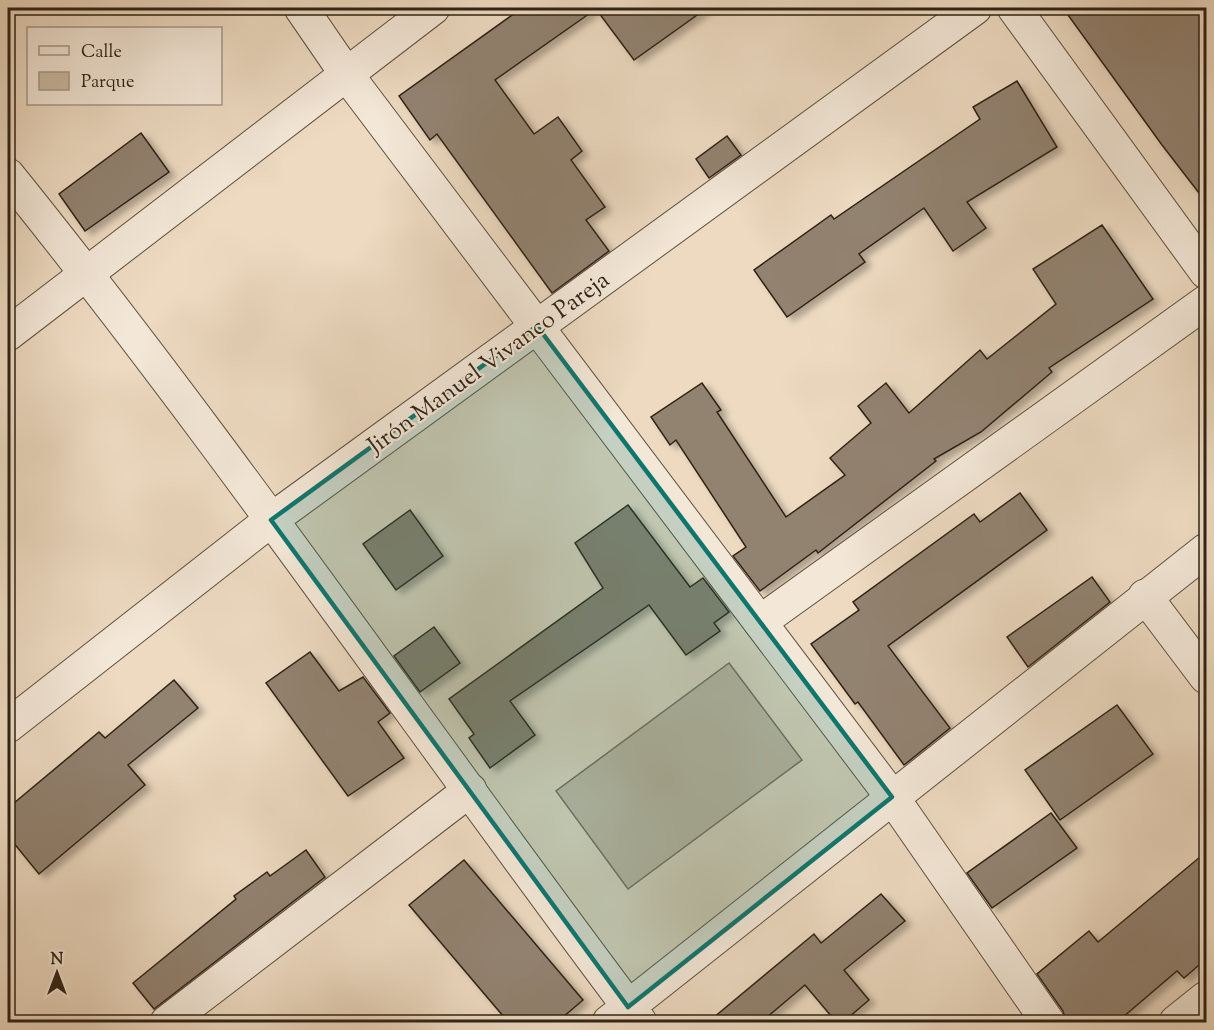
<svg xmlns="http://www.w3.org/2000/svg" width="1214" height="1030" font-family="'Sorts Mill Goudy',serif">
<style>
.green{fill:#cdbba4;stroke:#7e6f5d;stroke-width:1.5}
.building{fill:#92826f;stroke:#2f2316;stroke-width:1.5;filter:url(#shadow)}
.lines{fill:none;stroke-linecap:round;stroke-linejoin:round}
.street-casing{stroke:#5e5141;stroke-width:35}
.street{stroke:#f3e7d7;stroke-width:33}
.marked{fill:#0f766e;fill-opacity:0.2;stroke:#0f766e;stroke-width:4.5;stroke-linejoin:round}
.labels{text-anchor:middle;stroke-width:4.5;stroke-linejoin:round;paint-order:stroke}
.street-label{font-size:24px;fill:#2f2316;stroke:#f3e7d7}
</style>
<defs>
<filter id="shadow"><feDropShadow dx="6" dy="4" stdDeviation="3" flood-color="#0004"/></filter>
</defs>
<rect width="100%" height="100%" fill="#eddac1"/>
<filter id="stains"><feTurbulence type="fractalNoise" baseFrequency=".00333" numOctaves="4"/><feColorMatrix values="0 0 0 0 .2 0 0 0 0 .09 0 0 0 0 .02 0 0 0 .5 -.17"/></filter>
<radialGradient id="worn" r=".72"><stop offset=".6" stop-color="#630" stop-opacity="0"/><stop offset="1" stop-color="#630" stop-opacity=".3"/></radialGradient>
<path class="green" d="M729 663 802 760 628 889 556 791Z"/>
<g class="building">
<path d="M522 8H707L634 60 596 9 495 80 534 134 558 117 582 151 571 160 605 207 586 220 609 251 552 293 437 134 430 140 399 96Z"/>
<path d="M1063 8H1206V202L1162 145Z"/>
<path d="M1017 81 1057 147 967 202 986 228 953 251 924 208 859 254 865 262 787 317 754 270 831 215 834 219 980 119 973 107Z"/>
<path d="M141 133 169 172 85 231 59 194Z"/>
<path d="M727 136 741 155 709 178 696 159Z"/>
<path d="M1102 225 1153 299 1049 368 1052 372 981 432 934 459 936 461 818 553 816 550 760 591 733 556 746 547 676 440 670 445 651 417 702 383 721 410 717 412 786 517 845 475 830 458 871 423 858 406 886 383 909 413 980 350 987 359 1056 304 1033 269Z"/>
<path d="M1020 493 1047 530 888 646 950 728 904 765 858 702 855 704 811 644 859 610 853 602 974 514 980 522Z"/>
<path d="M628 505 690 587 703 578 729 612 714 623 720 631 686 655 649 605 510 701 535 735 490 768 469 738 474 734 449 699 603 588 575 543Z"/>
<path d="M410 510 443 556 396 590 363 544Z"/>
<path d="M1092 577 1110 602 1028 667 1007 637Z"/>
<path d="M434 627 460 663 420 692 394 656Z"/>
<path d="M310 652 339 691 363 677 390 713 378 722 404 758 348 796 266 683Z"/>
<path d="M174 680 198 708 128 765 145 785 39 874 8 836V808L99 732 105 738Z"/>
<path d="M1117 705 1153 754 1060 820 1025 770Z"/>
<path d="M1051 813 1077 848 992 908 967 873Z"/>
<path d="M306 850 325 877 154 1009 133 983 236 899 234 896 267 872 270 876Z"/>
<path d="M1206 852V959L1184 978 1177 971 1116 1023H1066L1063 1011 1037 974 1089 931 1098 942Z"/>
<path d="M464 860 583 1000 556 1023H509L409 905Z"/>
<path d="M881 894 905 921 844 970 869 1000 842 1023H837L805 985 760 1023H707L814 934 821 943Z"/>
</g>
<g class="lines">
<defs>
<g id="street">
<path d="M301 8 347 75 892 797 1048 1022"/>
<path d="M1014 8 1206 272"/>
<path d="M8 175C229 449 428 741 640 1022"/>
<path d="M8 334 433 8"/>
<path d="M1145 596 1206 677"/>
<path d="M760 622 1206 302"/>
<path d="M8 726 271 520 975 8"/>
<path d="M167 1022 470 790"/>
<path d="M609 1022 1206 550"/>
<path d="M1176 1022 1206 998"/>
</g>
</defs>
<use href="#street" class="street-casing"/>
<use href="#street" class="street"/>
</g>
<path class="marked" d="M537 326 892 797 628 1007 271 520Z"/>
<g class="labels">
<g class="street-label">
<text transform="translate(488 362) rotate(-36)" y="8">Jirón Manuel Vivanco Pareja</text>
</g>
</g>
<rect width="1214" height="1030" fill="none" stroke="#eddac1" stroke-width="30"/>
<rect x="9" y="9" width="1196" height="1012" fill="none" stroke="#2f2316" stroke-width="3"/>
<rect x="15" y="15" width="1184" height="1000" fill="none" stroke="#2f2316" stroke-width="1.5"/>
<rect x="27" y="27" width="195" height="78" fill="#f3e7d7" stroke="#a5998a" stroke-width="1.5"/>
<rect x="39" y="46" width="30" height="9" fill="#f3e7d7" stroke="#a5998a" stroke-width="1.5"/>
<text x="81" y="57" font-size="18" fill="#2f2316">Calle</text>
<rect x="39" y="72" width="30" height="18" fill="#cdbba4" stroke="#a5998a" stroke-width="1.5"/>
<text x="81" y="87" font-size="18" fill="#2f2316">Parque</text>
<g transform="translate(57 973)" stroke="#f3e7d7" stroke-width="4.5" paint-order="stroke">
<path d="M0-4.5L10 22L0 15L-10 22Z" fill="#2f2316"/>
<text y="-9" font-size="16" font-weight="bold" text-anchor="middle" fill="#2f2316">N</text>
</g>
<rect width="100%" height="100%" filter="url(#stains)"/>
<rect width="100%" height="100%" fill="url(#worn)"/>
</svg>
